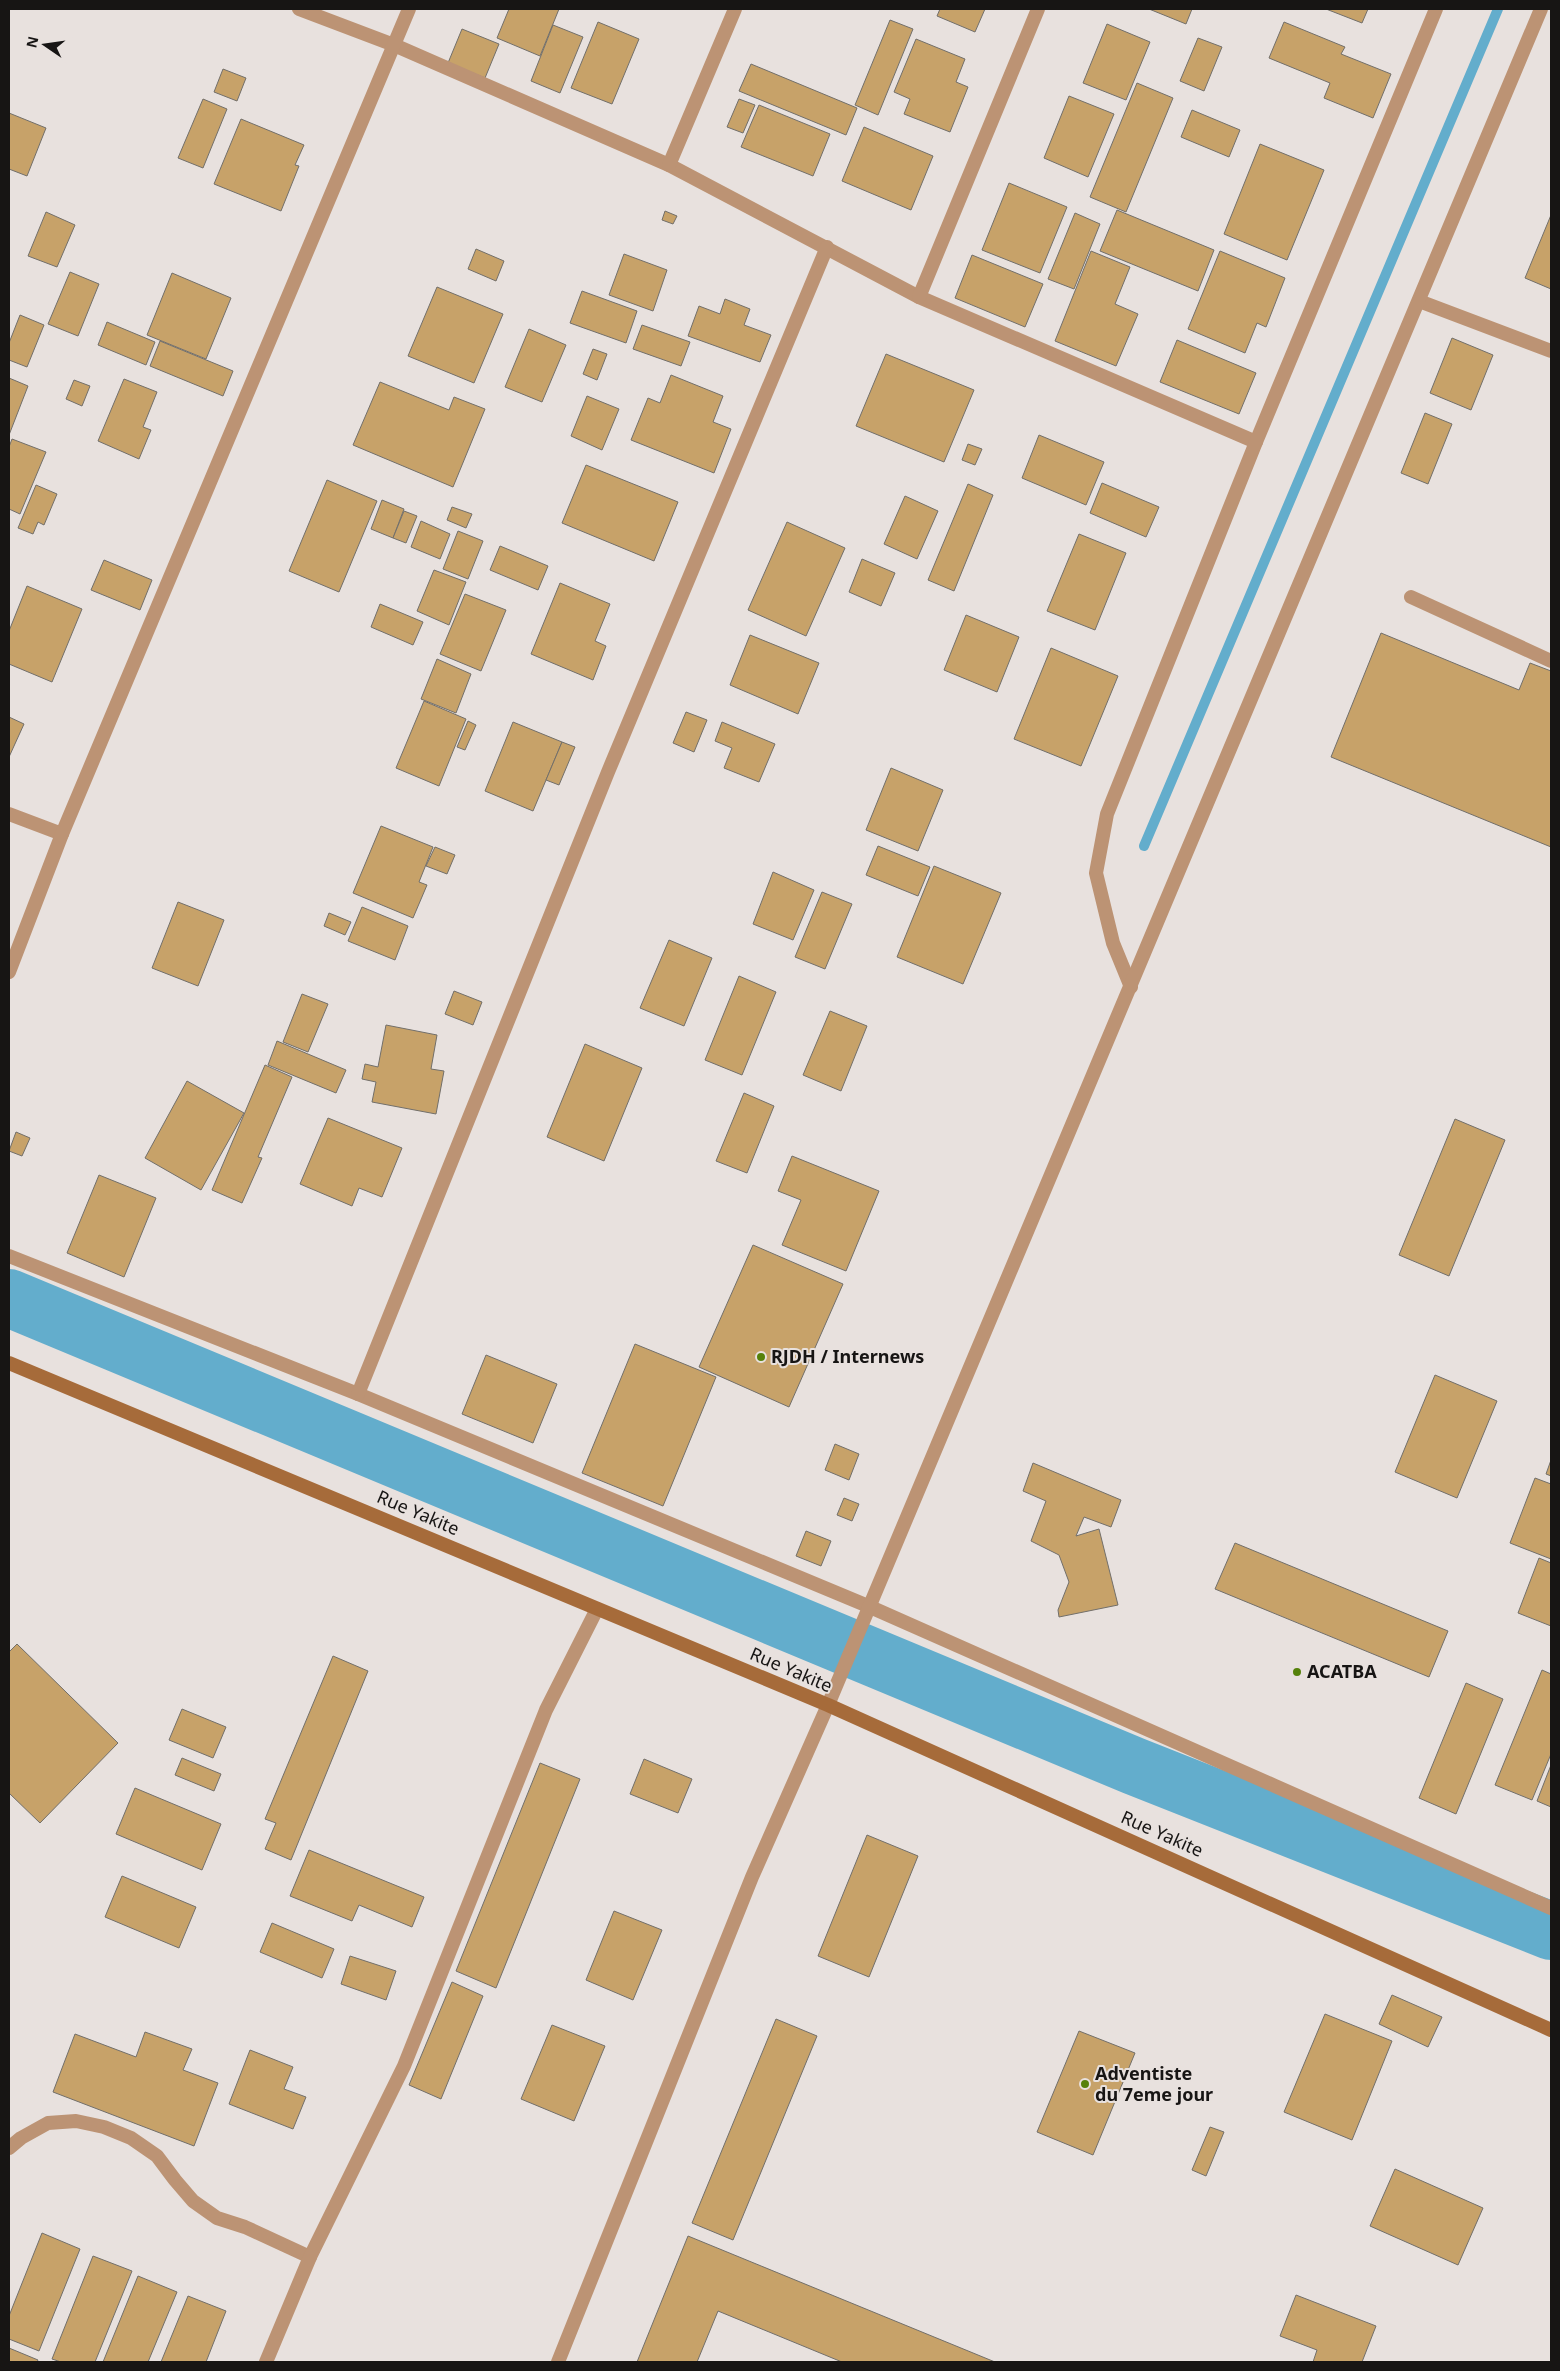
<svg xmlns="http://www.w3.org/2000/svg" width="1560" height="2371" font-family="'Noto Sans',sans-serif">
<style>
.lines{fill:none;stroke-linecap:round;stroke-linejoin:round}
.stream{stroke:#63adcc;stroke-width:10}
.river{stroke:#63adcc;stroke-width:58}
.building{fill:#c7a269;stroke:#726f6a}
.service{stroke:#bc9374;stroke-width:14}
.minor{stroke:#bc9374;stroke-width:14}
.secondary{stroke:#a66b3a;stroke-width:14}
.poi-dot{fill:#55810a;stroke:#e8e1de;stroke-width:2}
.labels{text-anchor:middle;stroke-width:4;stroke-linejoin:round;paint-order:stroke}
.poi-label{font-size:18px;font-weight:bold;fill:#171514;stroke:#e8e1de;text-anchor:start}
.street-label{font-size:18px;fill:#171514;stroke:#e8e1de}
</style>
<rect width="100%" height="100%" fill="#e8e1de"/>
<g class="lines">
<path class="stream" d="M1144 846 1498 9"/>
<path class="river" d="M9 1298 1134 1766 1551 1931"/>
</g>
<g class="building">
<path d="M509 9H559L540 56 497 38Z"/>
<path d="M940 9H985L975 32 937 16Z"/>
<path d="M1149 9H1192L1186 24Z"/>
<path d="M1326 9H1368L1362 23Z"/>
<path d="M890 20 913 29 878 115 855 105Z"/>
<path d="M598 22 639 39 612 104 571 88Z"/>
<path d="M1284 22 1345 47 1341 54 1391 74 1373 118 1324 98 1330 83 1269 58Z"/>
<path d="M1107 24 1150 42 1126 100 1083 83Z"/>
<path d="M553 25 583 37 560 93 531 81Z"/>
<path d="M462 29 499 44 485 78 448 63Z"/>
<path d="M1198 38 1222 47 1204 91 1180 81Z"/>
<path d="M916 39 965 59 956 82 968 87 950 132 904 114 910 99 894 92Z"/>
<path d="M751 64 857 108 846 135 739 91Z"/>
<path d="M223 69 246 78 237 101 214 92Z"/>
<path d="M1137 83 1173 98 1126 212 1090 197Z"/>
<path d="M1069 96 1114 114 1088 177 1044 158Z"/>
<path d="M203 99 227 109 203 168 178 158Z"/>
<path d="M739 99 755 105 743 133 727 127Z"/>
<path d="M759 105 830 134 813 176 741 147Z"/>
<path d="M1192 110 1240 130 1229 157 1181 137Z"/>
<path d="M9 113 46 128 27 176 9 169Z"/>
<path d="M241 119 304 145 295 165 299 166 281 211 214 184Z"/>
<path d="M864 127 933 156 911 210 842 181Z"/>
<path d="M1260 144 1324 170 1287 260 1224 234Z"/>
<path d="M1009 183 1067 207 1040 273 982 250Z"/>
<path d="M1117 210 1214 250 1198 291 1100 251Z"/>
<path d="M665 211 677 216 673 224 662 220Z"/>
<path d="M46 212 75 225 57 267 28 256Z"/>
<path d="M1075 213 1100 224 1074 289 1048 279Z"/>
<path d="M1551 215V289L1525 278Z"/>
<path d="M476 249 504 261 496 281 468 269Z"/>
<path d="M1091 251 1130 267 1115 304 1138 314 1116 366 1055 341Z"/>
<path d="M1220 251 1285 278 1266 327 1257 323 1245 353 1188 329Z"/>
<path d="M624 254 667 270 653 311 609 295Z"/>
<path d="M972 255 1043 284 1025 327 955 298Z"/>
<path d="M70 272 99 284 78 336 48 324Z"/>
<path d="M172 273 231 298 206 359 147 335Z"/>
<path d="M437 287 503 314 474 383 408 356Z"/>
<path d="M582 291 637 311 626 343 570 323Z"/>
<path d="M725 299 750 309 744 325 771 335 760 362 688 336 699 306 720 314Z"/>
<path d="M20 315 44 325 27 367 9 360V343Z"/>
<path d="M107 322 155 342 146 365 98 345Z"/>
<path d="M642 325 690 342 681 366 633 349Z"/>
<path d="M529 329 566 345 542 402 505 387Z"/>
<path d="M1452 338 1493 355 1471 410 1430 393Z"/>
<path d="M1177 340 1256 373 1239 414 1160 382Z"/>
<path d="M160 341 233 371 223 396 150 366Z"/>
<path d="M593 349 607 354 597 380 583 374Z"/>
<path d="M886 354 974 390 944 462 856 426Z"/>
<path d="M671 375 723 396 713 422 731 429 714 473 631 440 648 398 660 403Z"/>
<path d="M9 378 28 386 9 435Z"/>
<path d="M124 379 157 392 143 427 151 430 139 459 98 441Z"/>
<path d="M74 380 90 386 82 406 66 399Z"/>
<path d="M380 382 449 410 454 397 485 409 453 487 353 445Z"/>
<path d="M587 396 619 409 602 450 571 436Z"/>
<path d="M1425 413 1452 424 1428 484 1401 473Z"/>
<path d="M1039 435 1104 462 1086 505 1022 478Z"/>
<path d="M12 439 46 452 20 514 9 509V447Z"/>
<path d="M968 444 982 449 975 465 962 460Z"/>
<path d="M586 465 678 502 654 561 562 523Z"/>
<path d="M327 480 377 501 339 592 289 571Z"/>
<path d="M1102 483 1159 507 1146 537 1090 513Z"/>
<path d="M968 484 993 495 954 591 928 580Z"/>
<path d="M36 485 57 494 44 525 38 522 33 534 18 528Z"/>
<path d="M905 496 938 511 917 559 884 544Z"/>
<path d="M382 500 404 509 393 538 371 529Z"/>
<path d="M452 507 472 514 466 528 447 520Z"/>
<path d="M404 511 417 516 406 543 393 538Z"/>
<path d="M421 521 450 534 440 559 411 547Z"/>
<path d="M787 522 845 548 806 636 748 610Z"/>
<path d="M458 531 483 541 468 579 443 569Z"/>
<path d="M1079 534 1126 553 1095 630 1047 611Z"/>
<path d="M500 546 548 566 538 590 490 570Z"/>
<path d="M862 559 895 573 881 606 849 592Z"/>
<path d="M104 560 152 580 140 610 91 590Z"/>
<path d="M434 570 466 582 449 625 417 611Z"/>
<path d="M560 583 610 604 595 641 606 646 593 680 531 654Z"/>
<path d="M27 586 82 609 52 682 9 664V631Z"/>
<path d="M465 594 506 610 481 671 440 654Z"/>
<path d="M380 604 423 622 413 645 371 627Z"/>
<path d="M966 615 1019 637 997 692 944 670Z"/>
<path d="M1381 633 1519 690 1530 663 1551 671V847L1331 757Z"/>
<path d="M750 635 819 663 798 714 730 685Z"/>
<path d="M1051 648 1118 676 1081 766 1014 739Z"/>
<path d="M437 659 471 674 456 713 421 699Z"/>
<path d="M424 701 466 719 439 786 396 768Z"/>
<path d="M686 712 707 720 694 752 673 743Z"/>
<path d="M9 717 24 724 9 757Z"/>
<path d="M468 721 476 725 465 750 457 747Z"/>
<path d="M513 722 562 742 533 811 485 791Z"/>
<path d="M722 722 775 744 759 782 724 768 732 748 715 741Z"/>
<path d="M562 742 575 747 559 785 546 780Z"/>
<path d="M891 768 943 790 918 851 866 830Z"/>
<path d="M381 826 433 847 419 882 427 885 413 918 353 893Z"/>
<path d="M878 846 930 867 918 896 866 875Z"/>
<path d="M435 847 455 855 447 874 426 866Z"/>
<path d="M934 866 1001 893 963 984 897 957Z"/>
<path d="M773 872 814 890 793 940 753 924Z"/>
<path d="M822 892 852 904 825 969 795 957Z"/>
<path d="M178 902 224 920 198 986 152 968Z"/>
<path d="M362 907 408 926 395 960 348 941Z"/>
<path d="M329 913 351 922 345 935 324 926Z"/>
<path d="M669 940 712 958 684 1026 640 1008Z"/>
<path d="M739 976 776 992 742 1075 705 1060Z"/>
<path d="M454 991 482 1002 473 1025 445 1014Z"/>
<path d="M302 994 328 1004 308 1052 283 1042Z"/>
<path d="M830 1011 867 1026 841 1091 803 1075Z"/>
<path d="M386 1025 437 1035 431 1069 444 1071 436 1114 372 1102 376 1082 362 1079 365 1064 378 1067Z"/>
<path d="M277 1041 346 1070 336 1093 268 1065Z"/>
<path d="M585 1044 642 1068 604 1161 547 1137Z"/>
<path d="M265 1065 292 1077 258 1157 262 1158 242 1203 212 1190Z"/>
<path d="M187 1081 244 1113 201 1190 145 1158Z"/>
<path d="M744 1093 774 1106 747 1173 716 1161Z"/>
<path d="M328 1118 402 1148 382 1197 359 1188 352 1206 300 1184Z"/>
<path d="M1455 1119 1505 1140 1449 1276 1399 1255Z"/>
<path d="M16 1132 30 1138 22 1156 9 1151Z"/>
<path d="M792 1156 879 1191 846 1271 782 1245 801 1200 778 1191Z"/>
<path d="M99 1175 156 1198 124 1277 67 1253Z"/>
<path d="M753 1245 843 1284 789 1407 699 1367Z"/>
<path d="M635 1344 716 1377 663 1506 582 1473Z"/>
<path d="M486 1355 557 1384 533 1443 462 1414Z"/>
<path d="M1435 1375 1497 1401 1457 1498 1395 1472Z"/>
<path d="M835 1444 859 1454 849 1480 825 1470Z"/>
<path d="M1551 1460V1476L1546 1474Z"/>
<path d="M1033 1463 1121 1500 1111 1527 1084 1517 1076 1536 1099 1529 1118 1605 1059 1617 1058 1610 1069 1582 1059 1555 1031 1541 1046 1501 1023 1491Z"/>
<path d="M1535 1478 1551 1484V1559L1510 1543Z"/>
<path d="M844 1498 859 1504 852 1521 837 1515Z"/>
<path d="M806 1531 831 1541 821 1566 796 1556Z"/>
<path d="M1235 1543 1448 1631 1429 1677 1215 1589Z"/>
<path d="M1539 1558 1551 1563V1626L1518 1613Z"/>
<path d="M17 1644 118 1743 40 1823 9 1793V1652Z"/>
<path d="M333 1656 368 1671 291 1860 265 1849 276 1823 265 1819Z"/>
<path d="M1542 1670 1551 1674V1754L1532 1800 1495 1785Z"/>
<path d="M1466 1683 1503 1699 1456 1814 1419 1798Z"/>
<path d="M182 1709 226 1727 213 1758 169 1740Z"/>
<path d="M182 1758 221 1774 214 1791 175 1775Z"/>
<path d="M644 1759 692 1779 678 1813 630 1794Z"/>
<path d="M540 1763 580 1779 496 1988 456 1971Z"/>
<path d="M1551 1765V1807L1537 1801Z"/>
<path d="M135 1788 221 1824 202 1870 116 1834Z"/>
<path d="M867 1835 918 1856 869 1977 818 1956Z"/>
<path d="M309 1850 424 1897 412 1927 359 1905 352 1921 290 1896Z"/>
<path d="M122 1876 196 1907 179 1948 105 1917Z"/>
<path d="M614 1911 662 1930 633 2000 586 1980Z"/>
<path d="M272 1923 334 1949 322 1978 260 1952Z"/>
<path d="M350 1956 396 1971 386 2000 341 1984Z"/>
<path d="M452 1982 483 1996 441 2099 409 2085Z"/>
<path d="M1392 1995 1442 2017 1428 2047 1379 2024Z"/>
<path d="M1325 2014 1392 2041 1352 2140 1284 2112Z"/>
<path d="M776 2019 817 2036 733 2240 692 2223Z"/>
<path d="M552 2025 605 2046 574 2121 521 2099Z"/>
<path d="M1079 2031 1135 2053 1093 2155 1037 2132Z"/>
<path d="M145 2032 192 2049 183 2070 218 2083 194 2146 53 2092 75 2034 136 2057Z"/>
<path d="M250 2050 293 2067 284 2089 306 2097 293 2129 229 2104Z"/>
<path d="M1210 2127 1224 2132 1206 2176 1192 2170Z"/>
<path d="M1395 2169 1483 2208 1458 2265 1370 2226Z"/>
<path d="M42 2233 80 2249 39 2351 9 2339V2316Z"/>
<path d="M688 2236 995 2362H842L718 2311 697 2362H637Z"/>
<path d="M93 2256 132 2271 95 2362H61L52 2359Z"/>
<path d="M138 2276 177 2292 148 2362H103Z"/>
<path d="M1296 2295 1376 2326 1362 2362H1313L1317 2350 1280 2336Z"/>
<path d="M188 2296 226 2311 206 2362H161Z"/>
<path d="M9 2348 38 2360 37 2362H9Z"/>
</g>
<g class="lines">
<g class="service">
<path d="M1419 301 1551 351"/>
<path d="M1411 597 1551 661"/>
<path d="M9 2148 21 2138 48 2123 76 2121 104 2127 131 2138 157 2156 175 2180 193 2201 217 2218 245 2227 310 2257"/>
<path d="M266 2362 310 2257 404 2066 546 1710 597 1609"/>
</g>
<g class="minor">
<path d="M299 9 394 45 669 165 919 297 1256 442"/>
<path d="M669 165 735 9"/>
<path d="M919 297 1038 9"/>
<path d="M9 814 62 834"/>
<path d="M9 972 62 834 409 9"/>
<path d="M1131 987 1113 943 1096 873 1107 814 1256 442 1436 9"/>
<path d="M9 1256 358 1394 868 1606 1551 1908"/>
<path d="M358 1394 608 772 827 247"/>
<path d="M558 2362 752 1877 828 1705 1541 9"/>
</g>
<path class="secondary" d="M9 1363 828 1705 1551 2030"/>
</g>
<g class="poi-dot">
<circle cx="761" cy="1357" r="5"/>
<circle cx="1297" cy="1672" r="5"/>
<circle cx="1085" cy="2084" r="5"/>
</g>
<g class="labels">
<g class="poi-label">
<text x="771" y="1363">RJDH / Internews</text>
<text x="1307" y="1678">ACATBA</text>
<text x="1095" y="2080">Adventiste<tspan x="1095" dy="21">du 7eme jour</tspan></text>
</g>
<g class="street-label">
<text transform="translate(418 1513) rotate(23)" y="6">Rue Yakite</text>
<text transform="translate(791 1670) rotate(23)" y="6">Rue Yakite</text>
<text transform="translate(1162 1834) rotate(24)" y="6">Rue Yakite</text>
</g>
</g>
<rect width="1560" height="2371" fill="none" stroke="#171514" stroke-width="20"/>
<g transform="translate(45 45) rotate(283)" stroke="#e8e1de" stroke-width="4" paint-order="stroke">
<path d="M0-4L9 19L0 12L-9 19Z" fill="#171514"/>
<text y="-8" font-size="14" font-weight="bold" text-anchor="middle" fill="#171514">N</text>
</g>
</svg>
